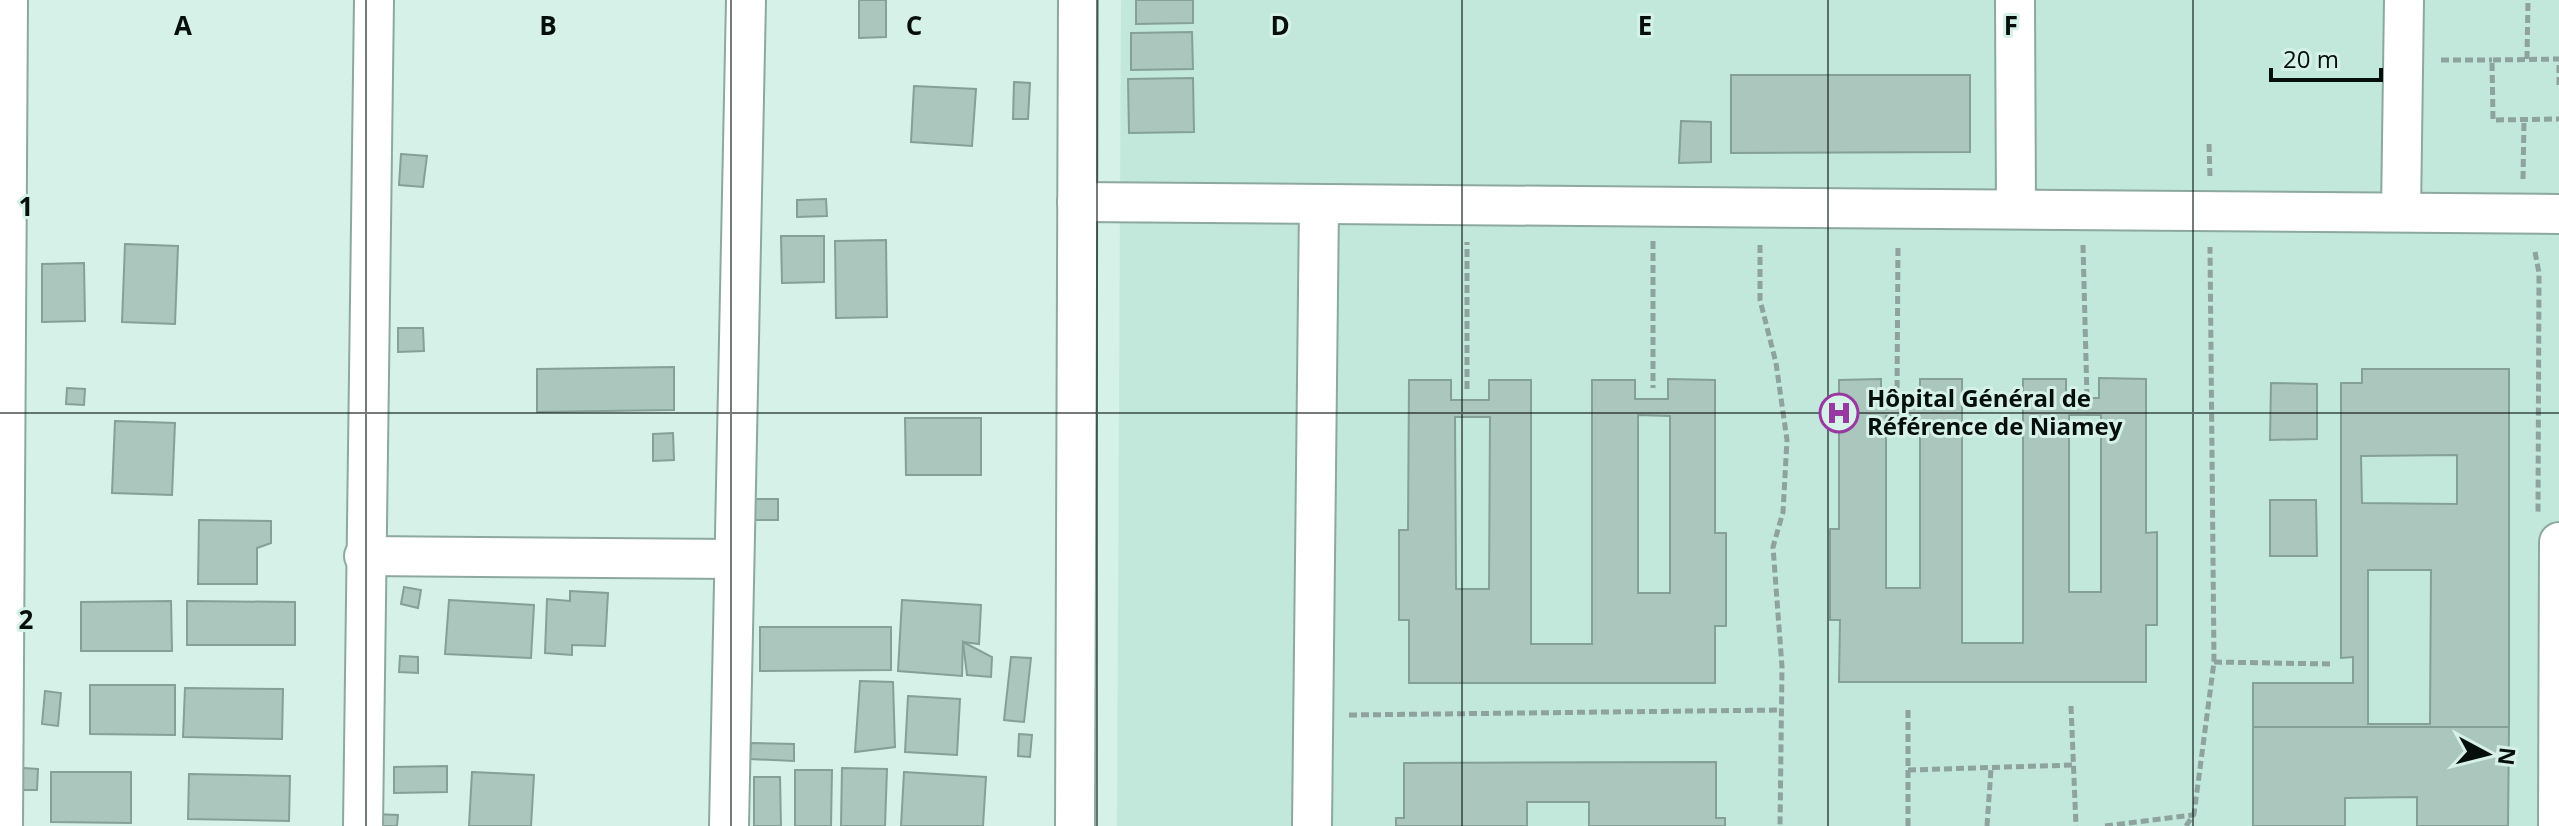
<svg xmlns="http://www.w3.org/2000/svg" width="2559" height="826" font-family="'Open Sans',sans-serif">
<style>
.built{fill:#c2e7db}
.building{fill:#aac6bd;stroke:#85a097;stroke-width:2;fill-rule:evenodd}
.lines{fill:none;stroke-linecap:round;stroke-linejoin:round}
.minor-casing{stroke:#8da89f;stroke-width:42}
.path{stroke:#8ea39d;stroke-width:5;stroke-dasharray:8 4;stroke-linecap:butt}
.minor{stroke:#fff;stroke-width:38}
.grid{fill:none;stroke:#060f0c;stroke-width:2;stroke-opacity:0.55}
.labels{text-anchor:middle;stroke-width:6;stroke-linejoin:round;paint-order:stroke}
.poi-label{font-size:24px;font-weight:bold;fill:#060f0c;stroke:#d5f1e8;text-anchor:start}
.grid-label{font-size:26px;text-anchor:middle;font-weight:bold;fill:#060f0c;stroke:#d5f1e8;stroke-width:6;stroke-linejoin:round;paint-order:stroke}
</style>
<rect width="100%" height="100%" fill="#d5f1e8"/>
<path class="built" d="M1121 0H2559V826H1117Z"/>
<g class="building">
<path d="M859 0H886V37L859 38Z"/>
<path d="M1136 0H1193V23L1136 24Z"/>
<path d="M1192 32 1193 69 1131 70V33Z"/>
<path d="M1731 75H1970V152L1731 153Z"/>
<path d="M1193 78 1194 132 1129 133 1128 79Z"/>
<path d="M1014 82 1030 83 1028 119H1013Z"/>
<path d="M914 86 976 89 972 146 911 142Z"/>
<path d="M1681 121 1711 122V162L1679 163Z"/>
<path d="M401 154 427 156 423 187 399 185Z"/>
<path d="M826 199 827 216 797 217V200Z"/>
<path d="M781 236H824V282L782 283Z"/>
<path d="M886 240 887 317 836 318 835 241Z"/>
<path d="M125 244 178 246 175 324 122 322Z"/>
<path d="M84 263 85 321 42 322V264Z"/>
<path d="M398 328H423L424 351 398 352Z"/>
<path d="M674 367V410L537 412V369Z"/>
<path d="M2362 369H2509V727H2253V683H2353V657L2341 658V383H2362ZM2457 455V504L2362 503 2361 456ZM2368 570H2431L2430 724H2368Z"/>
<path d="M2099 378 2146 379V533L2157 532V625H2146V682H1839L1840 620H1830V529H1839V380L1881 379V400H1920V379H1962V643H2023V379H2066V398H2099ZM2069 415H2101V592H2069ZM1886 416H1920V588H1886Z"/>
<path d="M1668 379 1715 380V533H1726V626H1715V683H1409V620H1399V530H1408L1409 380H1451V400H1489V380H1531V644H1592V380H1635V399H1668ZM1638 415 1670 416V593H1638ZM1455 417H1490L1489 589H1456Z"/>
<path d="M2271 383 2317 384V439L2270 440Z"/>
<path d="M67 388 85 389 84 405 66 404Z"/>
<path d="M905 418H981V475H906Z"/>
<path d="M115 421 175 423 172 495 112 493Z"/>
<path d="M673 433 674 460 653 461V434Z"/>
<rect x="753" y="499" width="25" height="21"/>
<path d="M2270 500H2316L2317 556H2270Z"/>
<path d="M199 520 271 521V543L257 548V584H198Z"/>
<path d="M404 587 421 590 418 608 401 604Z"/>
<path d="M570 591 608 593 605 646 572 645V655L545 653 547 599 570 601Z"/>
<path d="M449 600 534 605 531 658 445 654Z"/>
<path d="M902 600 981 605 979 644 963 642 962 676 898 671Z"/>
<path d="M171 601 172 651H81V602Z"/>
<path d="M187 601 295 602V645H187Z"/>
<path d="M760 627H891V670L760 671Z"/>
<path d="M963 642 992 657 991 677 967 675Z"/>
<path d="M400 656 418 657V673L399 672Z"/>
<path d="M1011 657 1031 658 1024 722 1004 720Z"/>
<path d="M860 681 893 682 895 747 855 752Z"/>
<path d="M90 685H175V735L90 734Z"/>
<path d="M185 688 283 689 282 739 183 737Z"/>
<path d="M45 691 61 693 58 726 42 724Z"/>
<path d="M908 696 960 699 957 755 905 752Z"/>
<path d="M2253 727H2509L2508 826H2417V797L2345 798V826H2253Z"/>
<path d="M1019 734 1032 735 1030 757 1018 756Z"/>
<path d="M751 743 794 744V761L750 759Z"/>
<path d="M1716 762V818H1725V826H1589V802H1527V826H1396V818H1404V763Z"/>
<path d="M447 766V792L394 793V767Z"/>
<path d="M23 768 38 769 37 790H22Z"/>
<path d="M842 768 887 769 885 826H841Z"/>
<path d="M795 770H832L831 826H795Z"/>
<path d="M51 772H131V823L51 822Z"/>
<path d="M472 772 534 775 531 826H469Z"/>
<path d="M904 772 986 777 983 826H901Z"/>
<path d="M189 774 290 776 289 821 188 819Z"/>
<path d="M754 777H780L781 826H754Z"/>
<path d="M374 814 398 815 397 826H373Z"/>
</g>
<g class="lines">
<defs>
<g id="minor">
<path d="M2015 0 2016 209"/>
<path d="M1077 202 2559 214"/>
<path d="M2401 212 2404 0"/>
<path d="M364 556 734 559"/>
<path d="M3 826 8 0"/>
<path d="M363 826 374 0"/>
<path d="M729 826 746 0"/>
<path d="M1075 826 1078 0"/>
<path d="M1312 826 1319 204"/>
<path d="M2558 826 2559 542"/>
</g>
</defs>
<use href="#minor" class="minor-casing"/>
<g class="path">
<path d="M2527 59 2528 0"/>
<path d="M2441 60H2492"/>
<path d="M2559 85V59L2492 60 2493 120 2559 119"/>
<path d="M2209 144 2210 177"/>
<path d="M2523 179 2524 120"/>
<path d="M1653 241V388"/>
<path d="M1760 245V300L1776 363 1787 440 1783 512 1773 547 1782 667 1780 826"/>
<path d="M2083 245 2087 398"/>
<path d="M2535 252 2539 273 2538 513"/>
<path d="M1467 389V242"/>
<path d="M1897 400 1898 244"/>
<path d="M2214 662 2330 664"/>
<path d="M2071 706 2076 826"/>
<path d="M1349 715 1780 710"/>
<path d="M1908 770 2073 765"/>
<path d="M1908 826V710"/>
<path d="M1987 826 1991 769"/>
<path d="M2105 826 2193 815"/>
<path d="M2186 826 2194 814 2214 662 2210 247"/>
</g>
<use href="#minor" class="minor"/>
</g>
<path class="grid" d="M366 0V826M731 0V826M1097 0V826M1462 0V826M1828 0V826M2193 0V826M0 413H2559"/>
<defs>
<symbol id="hospital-ring" viewBox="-11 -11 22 22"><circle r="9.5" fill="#d5f1e8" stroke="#9838a1" stroke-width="1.5"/><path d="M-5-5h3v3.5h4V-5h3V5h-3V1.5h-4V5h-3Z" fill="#9838a1"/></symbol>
</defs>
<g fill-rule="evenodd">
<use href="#hospital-ring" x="1817" y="391" width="44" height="44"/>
</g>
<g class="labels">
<g class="poi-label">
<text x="1867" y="407">Hôpital Général de<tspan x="1867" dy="28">Référence de Niamey</tspan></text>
</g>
</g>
<g class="grid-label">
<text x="183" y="35">A</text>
<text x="548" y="35">B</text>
<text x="914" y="35">C</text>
<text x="1280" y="35">D</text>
<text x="1645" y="35">E</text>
<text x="2011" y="35">F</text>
<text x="26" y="216">1</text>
<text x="26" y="629">2</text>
</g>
<g transform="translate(2487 754) rotate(97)" stroke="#d5f1e8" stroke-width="6" paint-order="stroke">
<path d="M0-6L14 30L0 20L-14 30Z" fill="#060f0c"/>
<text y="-12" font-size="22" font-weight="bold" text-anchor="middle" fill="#060f0c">N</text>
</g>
<path d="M2271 68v12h110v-12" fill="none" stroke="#060f0c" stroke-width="4"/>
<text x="2283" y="68" font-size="24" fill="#060f0c" stroke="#d5f1e8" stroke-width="6" paint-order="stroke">20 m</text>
</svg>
